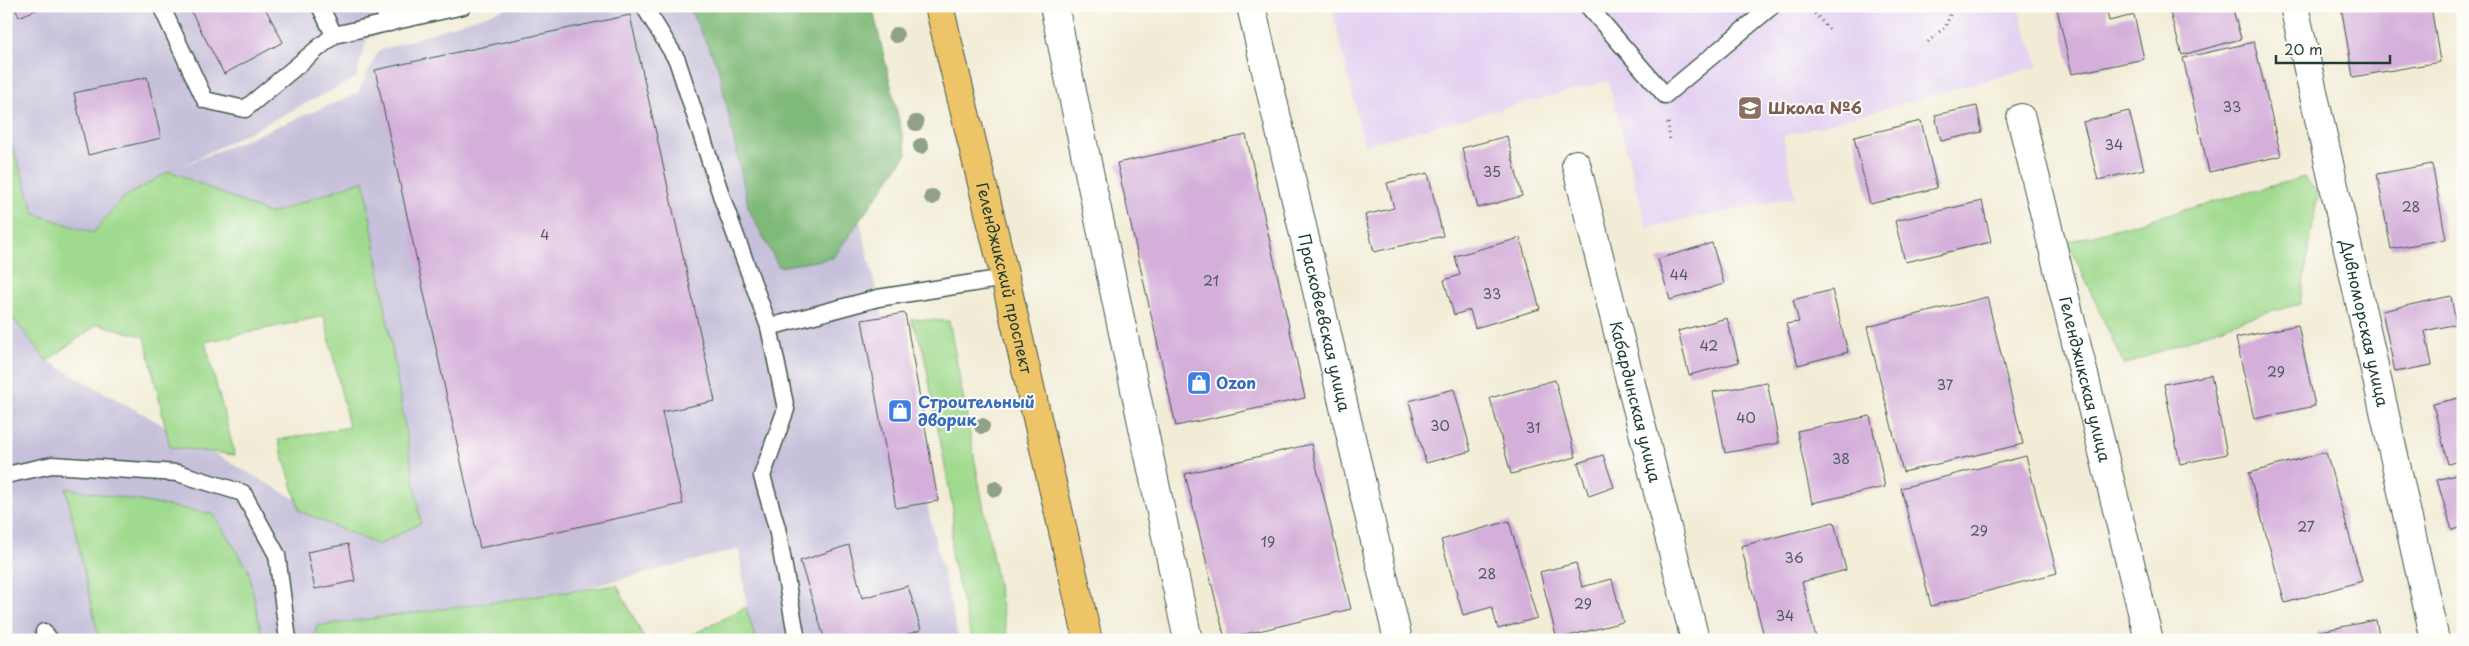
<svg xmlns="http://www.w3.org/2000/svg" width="2469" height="646" font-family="'Playpen Sans',sans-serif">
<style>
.built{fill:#e4d3f2}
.industrial{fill:#c6c0da}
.green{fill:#a0da8e;stroke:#608c61}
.forest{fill:#80ba79;stroke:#507c56}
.building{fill:#d4afda}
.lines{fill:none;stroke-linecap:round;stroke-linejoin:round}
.service-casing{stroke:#3f574c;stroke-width:19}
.minor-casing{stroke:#3f574c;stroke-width:30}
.primary-casing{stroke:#3f574c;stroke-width:30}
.path{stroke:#3f574c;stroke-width:3;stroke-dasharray:1 4;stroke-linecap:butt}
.service{stroke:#fff;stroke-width:16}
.minor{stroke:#fff;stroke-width:28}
.primary{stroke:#eec469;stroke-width:28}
.tree{fill:#90a189}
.labels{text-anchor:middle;stroke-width:4;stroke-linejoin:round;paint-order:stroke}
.number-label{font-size:14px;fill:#4c5a5e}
.education-label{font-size:16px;font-weight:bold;fill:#785e54;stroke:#fdfcf7;text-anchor:start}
.street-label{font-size:16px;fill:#1f3d34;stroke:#fdfcf7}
.shop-label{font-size:16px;font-weight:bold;fill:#366cbe;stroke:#fdfcf7;text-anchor:start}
</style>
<rect width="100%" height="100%" fill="#fdfcf7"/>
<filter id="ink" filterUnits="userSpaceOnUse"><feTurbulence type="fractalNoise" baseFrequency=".02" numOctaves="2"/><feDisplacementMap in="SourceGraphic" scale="10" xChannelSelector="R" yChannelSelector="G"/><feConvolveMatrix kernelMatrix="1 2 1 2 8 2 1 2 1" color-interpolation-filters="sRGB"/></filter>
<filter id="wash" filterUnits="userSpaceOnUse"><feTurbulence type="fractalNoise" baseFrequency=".0096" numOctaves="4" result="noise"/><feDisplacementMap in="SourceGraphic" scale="20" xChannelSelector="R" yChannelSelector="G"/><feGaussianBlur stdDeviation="1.12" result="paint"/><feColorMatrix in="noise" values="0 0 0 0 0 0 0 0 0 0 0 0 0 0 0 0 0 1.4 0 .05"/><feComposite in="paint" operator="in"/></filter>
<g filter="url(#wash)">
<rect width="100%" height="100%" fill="#f2ecd6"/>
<path class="built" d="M1332 6H2017L2039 66 1783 136 1795 197 1647 228 1608 81 1364 145Z"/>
<path class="industrial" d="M6 6H438L367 39 356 78 180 167 358 93 378 51 512 6H809L959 640H751L739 549 384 640H6V309L48 361 378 545 363 180 270 214 170 171 123 198 93 233 35 214 11 142 6 140Z"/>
<g class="green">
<path d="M6 140 11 142 35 214 93 233 123 198 170 171 270 214 364 180 421 523 378 545 300 511 278 440 349 427 324 316 205 342 235 455 170 447 145 337 98 324 47 361 6 309Z"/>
<path d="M2304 177 2318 193 2300 304 2241 320 2124 365 2068 242Z"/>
<path d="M911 319 949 321 1008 640H972L951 555 953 509 923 349Z"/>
<path d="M66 488 213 514 248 569 263 640H99Z"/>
<path d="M617 585 645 640H314L317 626Z"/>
<path d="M746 607 755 637 750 640H682Z"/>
</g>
<path class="forest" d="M688 6H872L907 154 833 258 779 267 749 210 718 66Z"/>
<g id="blocks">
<g class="building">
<path d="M14 6H45L19 17Z"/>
<path d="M188 6H264L283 42 224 74Z"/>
<path d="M2067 6H2106L2109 21 2134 15 2144 59 2072 74 2057 9Z"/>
<path d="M2168 6H2232L2241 39 2182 55Z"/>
<path d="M2341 6H2431L2440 62 2353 77Z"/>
<path d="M630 15 715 401 662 412 683 504 480 548 375 70Z"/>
<path d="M2254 42 2281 156 2209 172 2183 58Z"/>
<path d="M147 77 161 138 88 155 74 93Z"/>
<path d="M1977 106 1982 132 1941 141 1935 115Z"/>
<path d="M2129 111 2144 169 2098 180 2083 122Z"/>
<path d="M1921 121 1937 188 1870 204 1854 137Z"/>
<path d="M1246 135 1305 398 1176 426 1117 163Z"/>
<path d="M1507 136 1522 196 1478 208 1462 148Z"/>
<path d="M2432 164 2446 239 2391 249 2377 174Z"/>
<path d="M1428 173 1443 236 1374 252 1365 215 1394 208 1387 183Z"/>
<path d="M1982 201 1991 242 1905 262 1895 221Z"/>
<path d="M1520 238 1540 309 1475 328 1470 310 1454 315 1444 280 1460 275 1455 256Z"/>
<path d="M1712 243 1724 284 1670 300 1658 259Z"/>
<path d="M1832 290 1848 352 1798 365 1786 324 1799 322 1793 300Z"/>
<path d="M2451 296 2456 324 2425 331 2432 365 2395 372 2382 311Z"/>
<path d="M1987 297 2023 444 1903 472 1867 327Z"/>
<path d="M905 313 938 501 896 508 862 320Z"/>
<path d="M1727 318 1739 362 1689 375 1678 331Z"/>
<path d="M2298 325 2315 406 2254 419 2236 338Z"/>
<path d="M2211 375 2227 454 2180 464 2164 384Z"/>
<path d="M1555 380 1576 457 1511 474 1490 398Z"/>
<path d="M1767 382 1779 443 1725 453 1713 392Z"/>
<path d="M1454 389 1471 451 1426 463 1409 401Z"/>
<path d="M2463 397V460L2448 464 2433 404Z"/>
<path d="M1870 416 1885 487 1812 503 1797 431Z"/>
<path d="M1311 444 1351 609 1225 639 1185 474Z"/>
<path d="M2326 452 2362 581 2285 603 2249 473Z"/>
<path d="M1603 455 1614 487 1589 496 1578 463Z"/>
<path d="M2026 456 2057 573 1931 606 1901 488Z"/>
<path d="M2463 473V527L2452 530 2437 480Z"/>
<path d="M1509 521 1537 618 1498 629 1492 607 1463 615 1441 540Z"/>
<path d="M1834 522 1846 570 1802 582 1816 638 1807 640H1765L1741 546Z"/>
<path d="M348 544 355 581 315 589 307 552Z"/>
<path d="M849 545 862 598 908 586 921 630 889 640H825L800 561Z"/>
<path d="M1576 563 1582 587 1612 579 1623 622 1557 639 1540 572Z"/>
<path d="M2376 620 2380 640H2317L2316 632Z"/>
</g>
</g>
</g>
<g filter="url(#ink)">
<use href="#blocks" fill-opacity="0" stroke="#3f574c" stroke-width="1"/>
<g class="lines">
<defs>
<g id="service">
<path d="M161 6 205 100 245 109 334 35 463 6"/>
<path d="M320 6 334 35"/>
<path d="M382 6 390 23"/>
<path d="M644 6 677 60 723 201 769 327"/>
<path d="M1588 6 1665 95 1772 6"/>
<path d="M6 475 52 465 178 473 243 493 277 555 288 640"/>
<path d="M44 632 50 640"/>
<path d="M797 640 777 528 762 476 786 409 769 327 878 298 1005 278"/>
</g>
<g id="minor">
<path d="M1054 6 1188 640"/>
<path id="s1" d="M1251 6 1398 640"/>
<path id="s2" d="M2294 6 2435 640"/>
<path id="s3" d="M2021 118 2149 640"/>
<path id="s4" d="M1576 164 1695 640"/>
</g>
<g id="primary">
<path id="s5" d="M939 6 1005 278 1088 640"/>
</g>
</defs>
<use href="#service" class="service-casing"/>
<use href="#minor" class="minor-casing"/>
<use href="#primary" class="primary-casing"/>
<g class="path">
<path d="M1808 6 1829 29"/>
<path d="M1928 42 1946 26 1953 6"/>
<path d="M1668 123 1670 142"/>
</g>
<use href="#service" class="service"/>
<use href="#minor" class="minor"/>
<use href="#primary" class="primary"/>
</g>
<g class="tree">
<circle cx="896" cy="35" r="8"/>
<circle cx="916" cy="123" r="8"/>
<circle cx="921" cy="146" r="8"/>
<circle cx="932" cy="197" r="8"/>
<circle cx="982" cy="426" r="8"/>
<circle cx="995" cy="489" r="8"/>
</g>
</g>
<defs>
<symbol id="school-square" viewBox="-11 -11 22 22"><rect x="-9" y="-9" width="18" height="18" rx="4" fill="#8d6e63" stroke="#fdfcf7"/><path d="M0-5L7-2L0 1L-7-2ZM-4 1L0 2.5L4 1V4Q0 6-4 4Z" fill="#fff"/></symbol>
<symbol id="shop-square" viewBox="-11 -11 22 22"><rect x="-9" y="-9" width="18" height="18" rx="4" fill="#3f7fe0" stroke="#fdfcf7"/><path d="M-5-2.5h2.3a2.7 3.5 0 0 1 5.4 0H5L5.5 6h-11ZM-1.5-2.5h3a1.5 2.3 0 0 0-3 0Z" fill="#fff"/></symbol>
</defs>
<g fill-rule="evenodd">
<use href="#school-square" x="1736" y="94" width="28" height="28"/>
<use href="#shop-square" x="1185" y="369" width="28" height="28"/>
<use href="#shop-square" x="886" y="397" width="28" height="28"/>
</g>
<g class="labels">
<g class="number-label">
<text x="2232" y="112">33</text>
<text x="2114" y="150">34</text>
<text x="1492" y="177">35</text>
<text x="2411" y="212">28</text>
<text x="545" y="240">4</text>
<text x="1679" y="280">44</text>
<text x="1211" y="286">21</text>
<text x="1492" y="299">33</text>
<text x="1709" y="351">42</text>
<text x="2276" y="377">29</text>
<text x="1945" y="390">37</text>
<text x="1746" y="423">40</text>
<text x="1440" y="431">30</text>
<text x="1533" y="433">31</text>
<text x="1841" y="464">38</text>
<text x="2306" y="532">27</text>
<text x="1979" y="536">29</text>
<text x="1268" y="547">19</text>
<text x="1794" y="563">36</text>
<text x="1487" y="579">28</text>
<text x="1583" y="609">29</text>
<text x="1785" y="621">34</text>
</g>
<g class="education-label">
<text x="1768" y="114">Школа №6</text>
</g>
<g class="street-label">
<text dy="6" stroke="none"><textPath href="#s5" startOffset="280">Геленджикский проспект</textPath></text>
<text dy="6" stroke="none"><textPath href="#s1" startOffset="325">Прасковеевская улица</textPath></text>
<text dy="6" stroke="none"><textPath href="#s2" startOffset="325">Дивноморская улица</textPath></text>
<text dy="6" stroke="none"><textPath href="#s3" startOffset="269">Геленджикская улица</textPath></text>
<text dy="6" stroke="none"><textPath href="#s4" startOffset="245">Кабардинская улица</textPath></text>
</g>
<g class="shop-label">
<text x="1216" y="389">Ozon</text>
<text x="918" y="408">Строительный<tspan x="918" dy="18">дворик</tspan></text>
</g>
</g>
<rect width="2469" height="646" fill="none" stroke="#fdfcf7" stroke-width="25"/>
<path d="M2276 55v8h114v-8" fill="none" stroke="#1f3d34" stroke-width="2.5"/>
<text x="2284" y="55" font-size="15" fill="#1f3d34" stroke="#fdfcf7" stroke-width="4" paint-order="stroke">20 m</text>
</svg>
